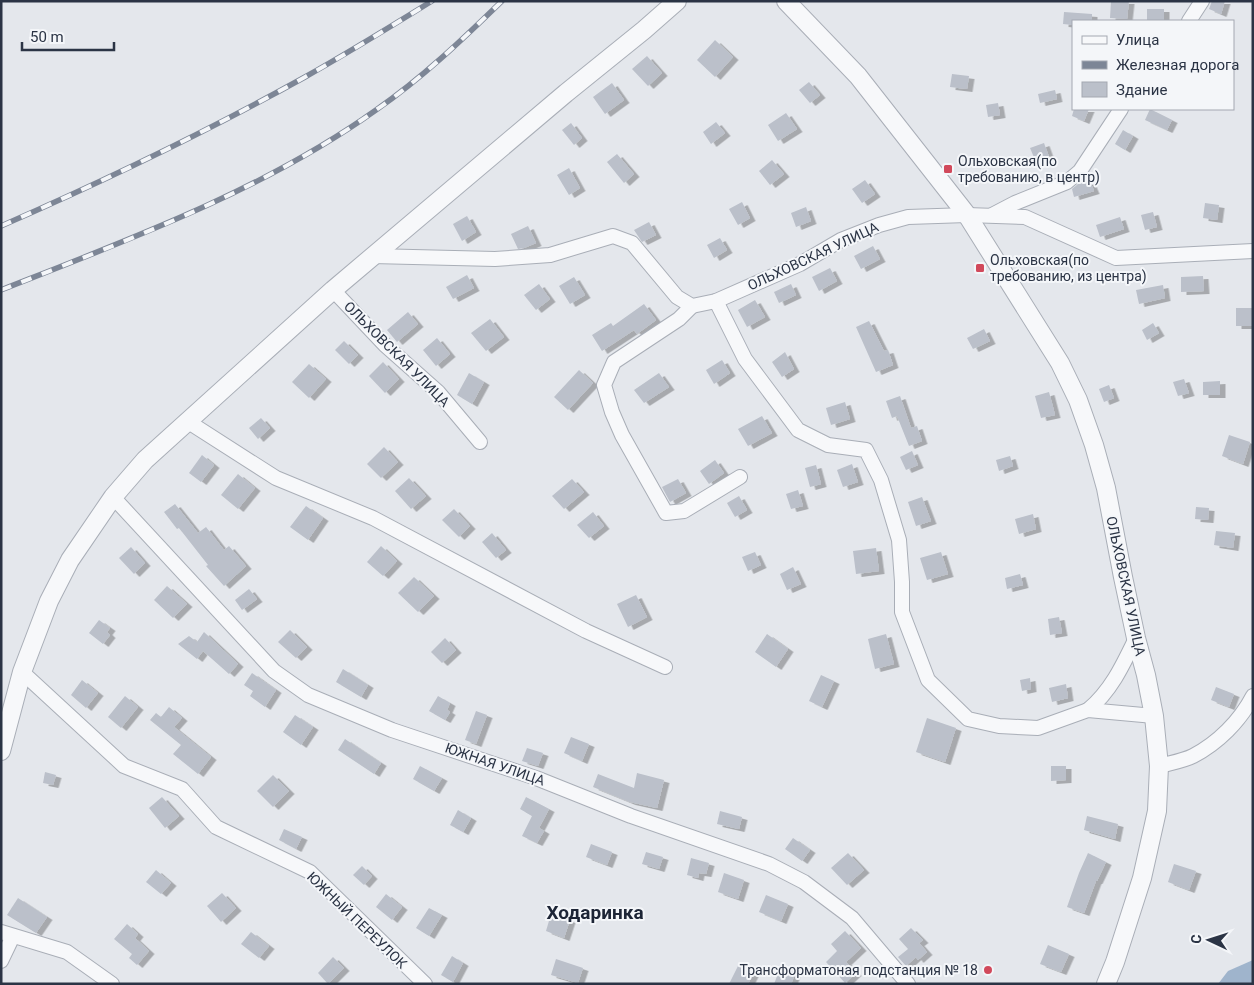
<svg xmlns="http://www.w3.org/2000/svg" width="1254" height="985" font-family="Roboto,sans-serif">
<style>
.water{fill:#9fb4cc}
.building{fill:#bbc0ca;filter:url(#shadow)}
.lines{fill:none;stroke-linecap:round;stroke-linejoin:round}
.minor-casing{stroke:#a9aeb7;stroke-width:16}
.tertiary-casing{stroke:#a9aeb7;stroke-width:20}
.minor{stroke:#f7f8fa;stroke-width:14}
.tertiary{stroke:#f7f8fa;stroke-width:18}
.rail-casing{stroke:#7d8696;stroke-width:5.5}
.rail{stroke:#f4f6f9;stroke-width:4;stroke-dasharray:11;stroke-linecap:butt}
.poi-dot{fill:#d1495b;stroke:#f4f6f9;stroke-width:2}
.labels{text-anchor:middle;stroke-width:4;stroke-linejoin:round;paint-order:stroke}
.poi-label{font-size:14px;fill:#2b3445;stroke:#f4f6f9;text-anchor:start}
.street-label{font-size:14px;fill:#2b3445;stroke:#f4f6f9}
.district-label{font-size:19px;font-weight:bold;fill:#1d2536;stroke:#f4f6f9}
</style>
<defs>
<filter id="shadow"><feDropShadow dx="5.5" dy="3" stdDeviation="0" flood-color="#0004"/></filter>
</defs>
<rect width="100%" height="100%" fill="#e4e7ec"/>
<path class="water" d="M1253 960V984H1218L1228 971Z"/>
<g class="building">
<path d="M1111 1H1129L1127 19 1110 18Z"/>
<path d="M1212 1H1225L1221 14 1209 9Z"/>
<rect x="1147" y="9" width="17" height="12"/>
<path d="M1064 12 1092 14V21H1073V25L1063 24Z"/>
<path d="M715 40 733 57 715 77 697 60Z"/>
<path d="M647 56 662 73 648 86 632 69Z"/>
<path d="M952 74 969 76 967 89 950 87Z"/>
<path d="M809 82 820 95 810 103 799 90Z"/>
<path d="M612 83 624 100 605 114 593 97Z"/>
<path d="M1055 90 1057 99 1040 103 1038 94Z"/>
<path d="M998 103 1000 115 988 117 986 105Z"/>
<path d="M1074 109H1089L1084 121 1072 116Z"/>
<path d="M1150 109 1172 120 1167 130 1145 120Z"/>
<path d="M786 113 797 129 778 141 768 125Z"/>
<path d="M716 122 725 133 711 144 703 132Z"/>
<path d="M571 123 582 138 574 145 562 130Z"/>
<path d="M1123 130 1133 136 1125 150 1115 144Z"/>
<path d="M1044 143 1049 157 1036 162 1030 148Z"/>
<path d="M617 154 634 174 624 183 607 162Z"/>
<path d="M772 160 784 174 770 185 759 171Z"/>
<path d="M569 168 580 188 569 195 557 175Z"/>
<path d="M865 180 875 194 862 203 852 189Z"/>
<path d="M1090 181 1094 191 1074 197 1072 189 1078 184Z"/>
<path d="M742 202 750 218 738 225 729 209Z"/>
<path d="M1205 203 1219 205 1217 220 1203 218Z"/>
<path d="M806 207 811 221 796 227 791 213Z"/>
<path d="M1153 212 1157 227 1145 230 1141 215Z"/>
<path d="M467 216 476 232 462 241 453 224Z"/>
<path d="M1120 217 1124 229 1100 237 1096 225Z"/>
<path d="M649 222 656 235 642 242 634 230Z"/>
<path d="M528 226 536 243 524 248 518 249 511 234Z"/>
<path d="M720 238 727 250 714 258 707 245Z"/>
<path d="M873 246 880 259 861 269 854 256Z"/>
<path d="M830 268 837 281 819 291 812 277Z"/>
<path d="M467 275 474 288 453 299 446 287Z"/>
<path d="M1203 276 1204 291 1181 292V277Z"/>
<path d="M574 277 585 295 570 304 559 286Z"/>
<path d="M539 284 550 299 536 310 524 295Z"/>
<path d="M791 284 796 295 779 303 774 292Z"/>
<path d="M1163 285 1165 298 1139 304 1136 290Z"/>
<path d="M755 300 765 317 747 327 738 310Z"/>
<path d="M644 304 656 320 637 334 634 330 602 351 592 335 611 323 613 326Z"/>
<rect x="1236" y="308" width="16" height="18"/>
<path d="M408 312 418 324 397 342 387 330Z"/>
<path d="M490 319 504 337 486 351 471 333Z"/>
<path d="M869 321 884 351 888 350 893 365 876 372 856 327Z"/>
<path d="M1153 323 1159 333 1147 340 1142 330Z"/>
<path d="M984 329 990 341 973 349 967 338Z"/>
<path d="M437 338 450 354 436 366 423 350Z"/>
<path d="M344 341 358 355 349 364 335 350Z"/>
<path d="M785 352 794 369 782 377 772 362Z"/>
<path d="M722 360 730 373 714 384 706 370Z"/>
<path d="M383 362 399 379 385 393 369 376Z"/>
<path d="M309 364 326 379 309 398 292 382Z"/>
<path d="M579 370 593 383 568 410 554 397Z"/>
<path d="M469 373 484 382 472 404 457 395Z"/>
<path d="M659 373 669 387 644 403 634 390Z"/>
<path d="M1184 379 1189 393 1178 396 1173 382Z"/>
<path d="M1220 381V395H1203V382Z"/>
<path d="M1109 385 1114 398 1104 402 1099 389Z"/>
<path d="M1049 392 1055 415 1041 418 1035 396Z"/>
<path d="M900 396 911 428 917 426 922 441 909 446 897 416 892 418 886 401Z"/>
<path d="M845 402 850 419 831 425 826 408Z"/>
<path d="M762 416 772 433 748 446 738 429Z"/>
<path d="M261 418 270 428 258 439 249 428Z"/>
<path d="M1229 435 1250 442 1243 464 1222 456Z"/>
<path d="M384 447 398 462 381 478 367 464Z"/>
<path d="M912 451 918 465 906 470 900 457Z"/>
<path d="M202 455 214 465 201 482 189 473Z"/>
<path d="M1010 456 1013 466 999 471 996 460Z"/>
<path d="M715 460 724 473 709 484 700 471Z"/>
<path d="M852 464 858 482 843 487 837 470Z"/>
<path d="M816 465 821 484 810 487 805 468Z"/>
<path d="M238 474 255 488 238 509 221 495Z"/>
<path d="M409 478 426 496 411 509 395 491Z"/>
<path d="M572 479 584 492 564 509 552 496Z"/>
<path d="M678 479 686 493 670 502 662 487Z"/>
<path d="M798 490 803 506 791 509 786 494Z"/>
<path d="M739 496 747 510 735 517 727 503Z"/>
<path d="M922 497 931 521 916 526 908 502Z"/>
<path d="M175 504 198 533 206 527 224 550 229 546 246 566 224 586 206 566 208 565 179 528 177 529 164 512Z"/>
<path d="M306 506 323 518 308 540 290 527Z"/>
<path d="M1196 507 1209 508 1208 520 1195 519Z"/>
<path d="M454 509 470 526 459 537 442 520Z"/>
<path d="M593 512 604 526 589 538 577 525Z"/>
<path d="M1033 514 1036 529 1019 534 1015 519Z"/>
<path d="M1216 531 1235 533 1233 548 1214 545Z"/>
<path d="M492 533 506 550 496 558 482 542Z"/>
<path d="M381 546 397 561 383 576 367 562Z"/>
<path d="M131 547 145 563 134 574 119 558Z"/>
<path d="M876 548 879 571 856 574 853 551Z"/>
<path d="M755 552 761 565 748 571 742 557Z"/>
<path d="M941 552 948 574 927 580 920 558Z"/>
<path d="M793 567 801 584 787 590 780 574Z"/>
<path d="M1020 574 1023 585 1007 589 1005 578Z"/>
<path d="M414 577 434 596 418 612 398 593Z"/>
<path d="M167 586 187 604 173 618 154 600Z"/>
<path d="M249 589 257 599 242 610 235 600Z"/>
<path d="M636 595 647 617 628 627 617 604Z"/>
<path d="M1059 617 1062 633 1050 635 1048 619Z"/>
<path d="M99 620 110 628 107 632 110 635 103 644 89 633Z"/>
<path d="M290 630 307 647 296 658 278 642Z"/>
<path d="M204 632 238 664 229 674 203 651 197 659 178 644 189 636 197 642Z"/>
<path d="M767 634 788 649 776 667 755 652Z"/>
<path d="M886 634 894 664 875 669 868 639Z"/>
<path d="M445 638 456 650 442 663 431 652Z"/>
<path d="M343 669 368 685 361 697 336 682Z"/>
<path d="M252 673 276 690 265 707 250 696 253 691 244 685Z"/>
<path d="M821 675 834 681 822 707 809 701Z"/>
<path d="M1030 678 1031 689 1022 691 1020 680Z"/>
<path d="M82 680 98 693 86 708 71 695Z"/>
<path d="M1066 684 1068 698 1052 702 1049 688Z"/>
<path d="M1216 687 1234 694 1229 707 1211 700Z"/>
<path d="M125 696 138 707 121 728 108 717Z"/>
<path d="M438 696 450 703 447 710 450 712 445 720 429 711Z"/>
<path d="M169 707 182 718 174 727 211 757 198 774 173 754 181 745 150 720 156 713 161 717Z"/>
<path d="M476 711 487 715 476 744 465 740Z"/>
<path d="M295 715 313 727 301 745 283 732Z"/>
<path d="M927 718 956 728 945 762 916 752Z"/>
<path d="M571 737 589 744 582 761 564 753Z"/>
<path d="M345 739 381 763 374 774 338 750Z"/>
<path d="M527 748 543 753 538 766 522 761Z"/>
<path d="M420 766 442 778 434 791 413 779Z"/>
<path d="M1051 766H1066V780L1051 781Z"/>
<path d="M45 772 56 775 53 785 43 783Z"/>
<path d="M637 773 664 780 657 808 630 802 593 787 598 774 634 788Z"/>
<path d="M273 775 289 791 273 807 257 791Z"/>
<path d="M162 797 179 816 165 828 149 808Z"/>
<path d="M526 797 549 809 539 828 544 831 537 843 522 836 532 816 520 809Z"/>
<path d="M458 810 471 818 463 832 450 825Z"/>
<path d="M720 811 742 817 739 829 717 824Z"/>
<path d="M1087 816 1118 824 1115 839 1084 830Z"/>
<path d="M284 829 302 837 296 849 279 840Z"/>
<path d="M793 838 810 850 802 861 785 849Z"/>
<path d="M591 844 612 852 607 865 586 857Z"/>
<path d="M646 852 663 857 659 869 642 864Z"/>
<path d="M848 853 864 870 847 885 831 868Z"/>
<path d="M1088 853 1106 862 1097 881H1096L1084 913 1067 907 1079 873Z"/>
<path d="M691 858 709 863 706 874 699 873 698 878 687 875Z"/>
<path d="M1174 864 1196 871 1189 890 1168 882Z"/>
<path d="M362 866 372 876 364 885 353 875Z"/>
<path d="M156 870 171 883 161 894 146 882Z"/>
<path d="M724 873 744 880 738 899 718 892Z"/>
<path d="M222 893 236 908 221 922 207 906Z"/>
<path d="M386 894 402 907 392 920 376 907Z"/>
<path d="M766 895 788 904 781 921 759 912Z"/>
<path d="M18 898 47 917 36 933 7 915Z"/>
<path d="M429 908 442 915 429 936 416 928Z"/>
<path d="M551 914 570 920 564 938 546 931Z"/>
<path d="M127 924 138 934 135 938 149 951 137 965 129 958 132 954 114 939Z"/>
<path d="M911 928 923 940 919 943 927 952 918 960 916 957 906 966 898 957 908 949 899 939Z"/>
<path d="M845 931 861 948 846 962 856 973 845 983 826 962 837 951 831 944Z"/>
<path d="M251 932 269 946 259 958 241 944Z"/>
<path d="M1048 945 1069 954 1061 972 1040 964Z"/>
<path d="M452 956 463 963 453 982 441 975Z"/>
<path d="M333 957 344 968 328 984 318 973Z"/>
<path d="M556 959 583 968 578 983 551 975Z"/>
<path d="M738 966 753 974 748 984H729Z"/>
<path d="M781 966 796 972 791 984H774Z"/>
</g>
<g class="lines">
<defs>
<g id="minor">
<path d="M1189 21 1202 1"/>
<path d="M992 215 1015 203 1067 182 1080 171 1121 109"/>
<path d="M372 256 495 259 550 255 613 236 632 243 677 297 692 306 716 301 800 264 841 240 879 225 908 217 967 215 1025 217 1116 258 1253 251"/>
<path d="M333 290 385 345 438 392 480 442"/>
<path d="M716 301 745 359 798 430 828 445 866 450 881 480 899 540 902 582V612L928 680 968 719 999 726 1038 728 1088 710 1154 716"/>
<path d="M692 306 679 319 614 362 604 385 612 412 622 435 666 513 684 511 740 477"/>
<path d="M187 421 276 478 373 518 586 631 665 667"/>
<path d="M113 497 274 671 308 695 392 730 536 778 631 816 769 864 804 882 852 918 908 984"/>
<path d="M22 672 124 766 182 789 216 827 310 872 425 984"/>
<path d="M1088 710C1111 691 1123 665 1136 638"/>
<path d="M1159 766C1170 763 1183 761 1193 756 1218 743 1240 721 1253 696"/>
<path d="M1 932 67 952 112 984"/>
<path d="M1 961 13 936"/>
</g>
<g id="tertiary">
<path d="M786 1 858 76 967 215 1060 363 1078 400 1094 445 1106 488 1123 577 1136 638 1146 675 1154 716 1159 766 1157 811 1142 878 1115 962 1106 984"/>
<path d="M1 751 22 672 49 601 70 560 113 497 145 460 333 290 566 93 644 30 677 1"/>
</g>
</defs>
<use href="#minor" class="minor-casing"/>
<use href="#tertiary" class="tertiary-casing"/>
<use href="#minor" class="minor"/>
<use href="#tertiary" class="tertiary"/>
<defs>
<g id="rail">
<path d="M1 226C104 181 206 132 305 77 348 53 390 27 432 1"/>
<path d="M1 290C128 240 264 190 376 110 422 78 462 40 502 1"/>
</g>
</defs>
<use href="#rail" class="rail-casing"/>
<use href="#rail" class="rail"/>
</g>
<g class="poi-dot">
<rect x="943" y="164" width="10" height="10" rx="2.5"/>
<rect x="975" y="263" width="10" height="10" rx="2.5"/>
<circle cx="988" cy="970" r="5"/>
</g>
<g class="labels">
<g class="poi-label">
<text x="958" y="166">Ольховская(по<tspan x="958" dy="16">требованию, в центр)</tspan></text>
<text x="990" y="265">Ольховская(по<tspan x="990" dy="16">требованию, из центра)</tspan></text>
<text x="978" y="975" text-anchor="end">Трансформатоная подстанция № 18</text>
</g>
<g class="street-label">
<text transform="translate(813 256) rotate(-25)" y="5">ОЛЬХОВСКАЯ УЛИЦА</text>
<text transform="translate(397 354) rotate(45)" y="5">ОЛЬХОВСКАЯ УЛИЦА</text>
<text transform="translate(1126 586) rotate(78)" y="5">ОЛЬХОВСКАЯ УЛИЦА</text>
<text transform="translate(495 764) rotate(19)" y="5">ЮЖНАЯ УЛИЦА</text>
<text transform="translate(357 920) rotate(44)" y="5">ЮЖНЫЙ ПЕРЕУЛОК</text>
</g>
<g class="district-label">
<text x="595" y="919">Ходаринка</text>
</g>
</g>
<rect width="1254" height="985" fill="none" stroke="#2b3445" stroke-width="5"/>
<rect x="1072" y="20" width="162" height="90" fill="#f4f6f9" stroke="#a4a8b1"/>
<rect x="1082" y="36" width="25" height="8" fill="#f7f8fa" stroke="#a4a8b1"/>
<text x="1116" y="45" font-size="15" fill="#2b3445">Улица</text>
<rect x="1082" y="61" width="25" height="8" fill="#7d8696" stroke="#a4a8b1"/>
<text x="1116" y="70" font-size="15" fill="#2b3445">Железная дорога</text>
<rect x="1082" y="82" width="25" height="15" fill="#bbc0ca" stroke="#a4a8b1"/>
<text x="1116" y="95" font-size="15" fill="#2b3445">Здание</text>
<g transform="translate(1209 940) rotate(274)" stroke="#f4f6f9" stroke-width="4" paint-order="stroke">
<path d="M0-4L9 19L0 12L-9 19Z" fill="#2b3445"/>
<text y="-8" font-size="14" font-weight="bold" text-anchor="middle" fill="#2b3445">С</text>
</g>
<path d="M22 42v8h92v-8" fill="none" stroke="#2b3445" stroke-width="2.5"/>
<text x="30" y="42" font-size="15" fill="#2b3445" stroke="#f4f6f9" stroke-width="4" paint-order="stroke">50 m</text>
</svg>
